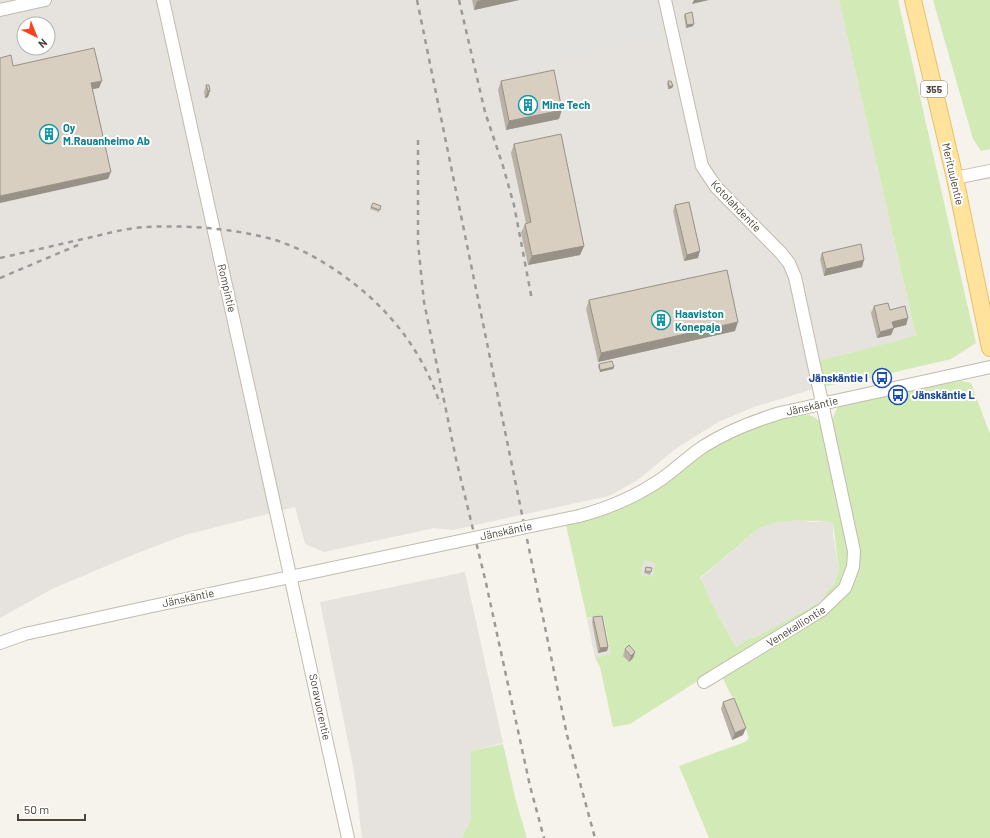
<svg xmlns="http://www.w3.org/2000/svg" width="990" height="838" font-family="Barlow,sans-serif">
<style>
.industrial{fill:#e6e2dd;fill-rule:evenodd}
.green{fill:#d2eab5;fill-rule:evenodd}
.parking{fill:#e5e3e0}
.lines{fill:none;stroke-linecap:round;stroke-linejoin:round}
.minor-casing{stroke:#c2bbae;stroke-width:14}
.major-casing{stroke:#e6c16a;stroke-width:18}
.minor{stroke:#fff;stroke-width:12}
.major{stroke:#ffe39c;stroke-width:16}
.rail{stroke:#9a9a9a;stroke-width:2.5;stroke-dasharray:5 5;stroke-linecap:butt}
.minor-bridge-casing{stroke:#c2bbae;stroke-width:14;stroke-linecap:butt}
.minor-bridge{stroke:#fff;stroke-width:12}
.wall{fill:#bab2a6}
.shaded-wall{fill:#979187}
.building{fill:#d8cfc1;stroke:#979187}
.labels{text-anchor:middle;stroke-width:4;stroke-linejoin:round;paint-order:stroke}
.shield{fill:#fff;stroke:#817c74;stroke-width:1}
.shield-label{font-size:10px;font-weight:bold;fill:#4b4439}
.culture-label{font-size:11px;font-weight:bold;fill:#0d838f;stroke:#fff;text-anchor:start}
.street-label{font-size:11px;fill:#4b4439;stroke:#fff}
.transit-label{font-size:11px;font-weight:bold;fill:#164399;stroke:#fff;text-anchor:end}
</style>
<rect width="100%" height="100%" fill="#f6f3ec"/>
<g class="industrial">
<path d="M0 0H839L916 337 808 364 813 388 810 390 754 407 718 422 674 450 638 480 609 496 452 530 434 528 324 552 305 544 295 507 185 535 135 554 52 589 0 618ZM24 24H48V48H24Z"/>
<path d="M797 520 810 522 830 521 833 523V534L839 570 834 584 828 590 822 601 756 637 750 638 736 647 716 612 700 579 759 528 773 523Z"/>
<path d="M644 560 655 563 652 578 641 575Z"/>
<path d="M465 572 503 743 471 751V819L462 838H362L354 772 320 602Z"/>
<path d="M603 615 611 654 595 658 587 619Z"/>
</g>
<g class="green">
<path d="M839 0H898L976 343 951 359 870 378 826 386 819 361 916 336Z"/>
<path d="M933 0H990V149L981 151 973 139Z"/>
<path d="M961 381 971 383 990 434V838H709L679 766 745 742 749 738 734 696 732 697 718 668 630 724 613 727 600 667 595 658 611 654 603 615 587 618 566 525C588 520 610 515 630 504 656 489 679 468 705 452 728 437 752 428 777 420 793 415 810 408 821 424L832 421 837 408 843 405 916 388ZM797 520C805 522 827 519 833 523L839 570 834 584 828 590 822 601 756 637 750 638 736 647 716 612 700 578 759 528 773 523ZM644 560 655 563 652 577 641 575Z"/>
<path d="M503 744 516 801 527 838H462L471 819V751Z"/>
</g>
<path class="parking" d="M519 0H655L663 37 489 76 474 10Z"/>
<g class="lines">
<defs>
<g id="minor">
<path d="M163 0 348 838"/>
<path d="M665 0 702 166 716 187 781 253 789 263 795 277 854 551 853 567 845 588 822 610 704 682"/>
<path d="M0 10 45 0"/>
<path d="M955 178 990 171"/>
<path d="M579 516C610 508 637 496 663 478 677 468 689 456 704 446 728 431 754 421 780 413L990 367"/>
<path d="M0 643 25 634 148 607 455 542"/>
</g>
<path id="major" d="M913 0 955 178 990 348"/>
</defs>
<use href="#minor" class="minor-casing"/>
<use href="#major" class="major-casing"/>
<use href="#minor" class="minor"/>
<use href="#major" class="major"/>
<g class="rail">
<path d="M417 0 567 735 595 838"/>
<path d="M459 0 485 112 503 166 514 205 532 300"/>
<path d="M418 140V243L424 302 456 459 486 583 530 786 544 838"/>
<path d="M0 258C31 251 61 244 92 237 109 233 127 228 145 227 186 225 228 228 268 238 288 243 308 253 326 264 379 297 420 343 440 404"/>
<path d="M0 278 78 245"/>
</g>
<defs>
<path id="minor-bridge" d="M455 542 579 516"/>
</defs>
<use href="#minor-bridge" class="minor-bridge-casing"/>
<use href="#minor-bridge" class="minor-bridge"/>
</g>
<g class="wall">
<path d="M472 0H519L474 10Z"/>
<path d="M685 14 693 26 686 28 684 16Z"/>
<path d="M501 81 559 119 506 130 498 90Z"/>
<path d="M668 81 673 86 672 88 668 89 667 84Z"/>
<path d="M206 85H209L208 97 205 98 204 92Z"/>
<path d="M514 144 584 246 580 255 528 265 521 233 525 224 526 223 511 153Z"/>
<path d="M675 205 698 258 684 261 673 211Z"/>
<path d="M381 206 379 212 370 209 371 207Z"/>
<path d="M822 253 862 267 824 276 820 259Z"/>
<path d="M589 300 735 331 598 362 586 309Z"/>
<path d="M874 306 890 310 908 318 906 325 894 328 891 335 877 338 871 313Z"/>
<path d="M599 364 614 367 613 369 600 372 598 366Z"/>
<path d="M646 567 651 572 650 575 644 573Z"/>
<path d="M593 617 608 647 607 651 598 653 592 622Z"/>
<path d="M625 649 635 652 633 658 629 662 623 656Z"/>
<path d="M723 702 743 735 732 740 721 709Z"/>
</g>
<g class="shaded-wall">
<path d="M481 0H519L474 10 477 1Z"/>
<path d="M694 0H709L692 4Z"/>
<path d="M694 24 693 26 686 28 687 25Z"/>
<path d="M102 81 99 88 89 90 91 83Z"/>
<path d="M669 86H673L672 88 668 89Z"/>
<path d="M208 91H210L208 97 205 98Z"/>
<path d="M562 110 559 119 506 130 509 121Z"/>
<path d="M111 172 108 179 0 203V196Z"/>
<path d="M584 246 580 255 528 265 532 256Z"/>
<path d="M700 251 698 258 684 261 687 255Z"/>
<path d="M864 260 862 267 824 276 826 269Z"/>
<path d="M908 318 906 325 890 329 892 322Z"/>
<path d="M738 322 735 331 598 362 601 353Z"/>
<path d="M894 328 891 335 877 338 880 332Z"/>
<path d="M614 367 613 369 600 372V370Z"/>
<path d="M608 647 607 651 598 653 600 648Z"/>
<path d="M635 652 633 658 629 662 631 656Z"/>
<path d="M746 728 743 735 732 740 735 733Z"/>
</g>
<g class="building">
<path d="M692 12 694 24 687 25 685 14Z"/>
<path d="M94 48 102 81 91 83 111 172 0 196V58L11 55 13 66Z"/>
<path d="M554 70 562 110 509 121 501 81Z"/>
<path d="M668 81H671L673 86H669Z"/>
<path d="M206 85H209L210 91H208Z"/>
<path d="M561 134 584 246 532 256 525 224 531 222 514 144Z"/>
<path d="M689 202 700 251 687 255 675 205Z"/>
<path d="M373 203 381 206 380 210 371 207Z"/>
<path d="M861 244 864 260 826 269 822 253Z"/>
<path d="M727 270 738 322 601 353 589 300Z"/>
<path d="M888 303 890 310 905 306 908 318 892 322 894 328 880 332 874 306Z"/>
<path d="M612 361 614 367 600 370 599 364Z"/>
<path d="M646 567 652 568 651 572 645 571Z"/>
<path d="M602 616 608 647 600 648 593 617Z"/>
<path d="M629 645 635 652 631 656 625 649Z"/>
<path d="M734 698 746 728 735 733 723 702Z"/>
</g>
<defs>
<symbol id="building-ring" viewBox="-11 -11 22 22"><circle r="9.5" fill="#fff" stroke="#0f9aa8" stroke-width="1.5"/><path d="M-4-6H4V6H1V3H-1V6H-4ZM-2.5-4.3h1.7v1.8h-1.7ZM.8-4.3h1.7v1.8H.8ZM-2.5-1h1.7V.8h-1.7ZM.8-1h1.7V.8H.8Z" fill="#0f9aa8"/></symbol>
<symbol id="bus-ring" viewBox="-11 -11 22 22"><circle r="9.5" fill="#fff" stroke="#1a4fb4" stroke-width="1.5"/><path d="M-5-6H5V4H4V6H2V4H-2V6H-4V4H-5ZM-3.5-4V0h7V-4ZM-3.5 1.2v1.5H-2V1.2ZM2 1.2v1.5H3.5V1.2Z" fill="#1a4fb4"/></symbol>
</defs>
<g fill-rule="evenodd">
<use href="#building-ring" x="517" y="94" width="22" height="22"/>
<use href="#building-ring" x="38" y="123" width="22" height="22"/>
<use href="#building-ring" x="650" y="309" width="22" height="22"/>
<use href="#bus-ring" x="871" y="367" width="22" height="22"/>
<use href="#bus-ring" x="887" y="384" width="22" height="22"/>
</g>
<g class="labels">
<rect class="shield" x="921" y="81" width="26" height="16" rx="3"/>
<g class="shield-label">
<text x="934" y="93">355</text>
</g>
<g class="culture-label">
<text x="542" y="109">Mine Tech</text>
<text x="63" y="132">Oy<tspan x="63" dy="13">M.Rauanheimo Ab</tspan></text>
<text x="675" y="318">Haaviston<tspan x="675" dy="13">Konepaja</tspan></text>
</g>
<g class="street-label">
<text transform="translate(953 174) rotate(77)" y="4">Merituulentie</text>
<text transform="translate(736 206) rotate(46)" y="4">Kotolahdentie</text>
<text transform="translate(227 288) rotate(77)" y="4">Rompintie</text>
<text transform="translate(812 406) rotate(-13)" y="4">Jänskäntie</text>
<text transform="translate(506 531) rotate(-12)" y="4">Jänskäntie</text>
<text transform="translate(188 598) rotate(-12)" y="4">Jänskäntie</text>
<text transform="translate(796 626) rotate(-32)" y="4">Venekalliontie</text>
<text transform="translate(320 707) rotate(78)" y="4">Soravuorentie</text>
</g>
<g class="transit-label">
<text x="868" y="382">Jänskäntie I</text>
<text x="912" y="399" text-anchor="start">Jänskäntie L</text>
</g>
</g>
<g transform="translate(36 36) rotate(137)"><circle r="19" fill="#ffffff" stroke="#b7b4b0"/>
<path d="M0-3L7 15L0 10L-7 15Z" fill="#fc3f1d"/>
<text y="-6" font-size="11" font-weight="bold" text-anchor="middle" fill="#4b4439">N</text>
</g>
<path d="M18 814v6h67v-6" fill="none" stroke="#4b4439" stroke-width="2"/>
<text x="24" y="814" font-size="12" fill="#4b4439" stroke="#ffffff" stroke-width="3" paint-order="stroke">50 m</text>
</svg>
